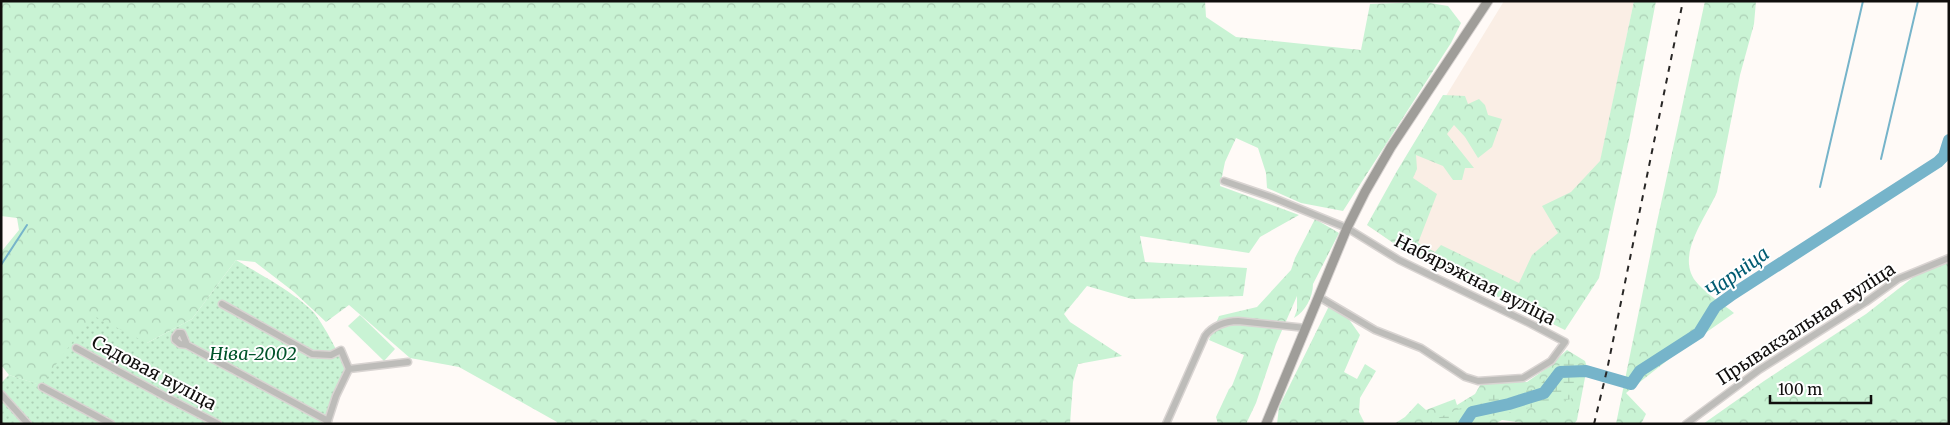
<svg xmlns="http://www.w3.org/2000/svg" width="1950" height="425" font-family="Merriweather,serif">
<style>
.built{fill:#faeee5}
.green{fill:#c9f3d4}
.forest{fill:url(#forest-crowns)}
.wetland{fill:url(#wetland-marsh)}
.garden{fill:url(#garden-dots)}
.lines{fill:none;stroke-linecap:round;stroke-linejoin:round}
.stream{stroke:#76b4ca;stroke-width:2}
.river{stroke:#76b4ca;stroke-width:12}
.street-casing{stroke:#d9d4d2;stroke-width:9}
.secondary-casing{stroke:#d9d4d2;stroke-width:11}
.street{stroke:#bdbcb9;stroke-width:6}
.secondary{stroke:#9f9d99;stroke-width:9}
.rail{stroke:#292726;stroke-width:2;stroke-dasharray:6 6;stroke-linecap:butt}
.labels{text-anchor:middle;stroke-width:4;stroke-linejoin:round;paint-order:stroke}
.street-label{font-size:18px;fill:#100e0d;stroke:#fff}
.park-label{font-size:18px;font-style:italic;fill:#00542a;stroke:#fff}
.water-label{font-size:19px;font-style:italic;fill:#005b71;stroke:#fff}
</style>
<defs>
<pattern id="forest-crowns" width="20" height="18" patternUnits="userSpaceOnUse" patternTransform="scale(1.25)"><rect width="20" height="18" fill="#c9f3d4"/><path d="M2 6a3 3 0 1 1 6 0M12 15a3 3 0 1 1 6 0" fill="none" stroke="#accfb5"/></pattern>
<pattern id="wetland-marsh" width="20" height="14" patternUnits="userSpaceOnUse" patternTransform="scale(1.25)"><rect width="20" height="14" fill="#c9f3d4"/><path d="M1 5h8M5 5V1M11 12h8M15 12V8" fill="none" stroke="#accfb5"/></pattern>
<pattern id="garden-dots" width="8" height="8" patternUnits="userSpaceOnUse" patternTransform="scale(1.25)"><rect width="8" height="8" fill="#c9f3d4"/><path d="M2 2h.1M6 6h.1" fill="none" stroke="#accfb5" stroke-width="1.8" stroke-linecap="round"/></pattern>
</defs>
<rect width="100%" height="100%" fill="#fffaf7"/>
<path class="built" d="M1504 1H1634L1565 330 1405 251 1367 225Z"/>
<path class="green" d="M360 315 395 349 384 361 348 326Z"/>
<g class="forest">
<path d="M1 1H1205L1206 17 1236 37 1361 50 1370 4 1424 2 1448 6 1461 23 1451 43 1343 211 1301 203 1267 188 1266 173 1258 148 1236 138 1225 162 1220 186 1299 215 1260 237 1249 253 1140 236 1145 262 1247 268 1243 296 1132 299 1087 286 1064 314 1070 322 1122 356 1078 364 1073 382 1070 424H557V422L459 367 410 358 349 305 326 322 294 292 255 262 236 260 192 319 147 343 40 385 9 375 1 365V252L19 230 17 218 1 216Z"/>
<path d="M1634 1H1656L1630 135 1599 278 1565 330 1405 251 1367 225 1397 171 1443 95 1465 96 1468 104 1479 99 1485 105 1488 115 1502 119 1492 147 1478 158 1465 137 1454 125 1447 134 1474 168H1465L1462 180H1453L1443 166 1416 155 1417 169 1413 178 1437 194 1418 243 1435 252 1441 245 1519 283 1532 255 1558 233 1542 206 1571 192 1600 161Z"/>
<path d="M1705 1H1756L1754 24 1740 75 1717 192C1706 218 1673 258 1698 284 1708 295 1723 304 1734 313L1678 352 1626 393 1646 414 1641 424H1616L1657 222Z"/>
<path d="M1315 219 1339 233 1313 284C1313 297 1305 312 1294 318L1297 310V296L1276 344 1256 403 1246 424H1218L1216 417 1229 389 1232 386 1244 355 1209 340 1219 316 1257 307 1291 270 1295 258Z"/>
<path d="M1949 255V424H1703L1764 381 1866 314 1920 272Z"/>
<path d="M1329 306 1348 318 1360 335 1344 372 1357 379 1365 364 1376 371 1360 398 1359 412 1365 424H1277L1279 407Z"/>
<path d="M1567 350 1585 361 1587 367 1577 420 1574 424H1531L1502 420 1495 424H1394L1405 417 1418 403 1426 410 1455 399 1457 405 1475 394 1482 382H1527L1547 368Z"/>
</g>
<path class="wetland" d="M1567 358 1586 371 1571 399 1478 419 1474 424H1424L1494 394 1535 389Z"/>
<path class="garden" d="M236 260C258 273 299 295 315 314 327 330 336 350 346 368L333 397 324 424H1V383L9 375 41 385 92 315 147 343 192 319Z"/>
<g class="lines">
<g class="stream">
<path d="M1881 159 1918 1"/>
<path d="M1820 187 1863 1"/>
<path d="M1 265 27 225"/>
</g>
<path class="river" d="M1464 424 1472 412 1509 404 1544 393 1560 372 1586 371 1631 384 1640 371 1699 333 1715 307 1733 294 1938 162 1944 156 1949 140"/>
<defs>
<g id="street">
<path d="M1224 181 1271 197 1347 228 1399 260 1531 324 1565 342 1551 361 1523 378 1478 381 1465 377 1421 348 1375 330 1319 297"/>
<path d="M222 304 312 354 331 355 341 350 349 369"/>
<path d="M187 345 180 344 175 340V337L178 333H182L187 345 328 421"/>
<path d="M76 348 164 396 218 424"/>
<path d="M42 387 111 424"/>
<path d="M1 394 28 424"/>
<path d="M327 424 336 396 349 369 408 362"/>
<path d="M1166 424 1205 336C1212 326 1226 321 1238 321L1306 328"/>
<path d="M1686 424 1759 370 1866 302 1898 279 1949 258"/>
</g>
<path id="secondary" d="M1266 424 1347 228 1365 192 1391 147 1488 1"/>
</defs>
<use href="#street" class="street-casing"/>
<use href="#secondary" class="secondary-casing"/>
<use href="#street" class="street"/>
<use href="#secondary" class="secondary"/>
<path class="rail" d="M1594 424 1607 370 1683 1"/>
</g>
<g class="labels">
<g class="street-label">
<text transform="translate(1475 280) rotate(27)" y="6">Набярэжная вуліца</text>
<text transform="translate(1806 324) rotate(-33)" y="6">Прывакзальная вуліца</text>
<text transform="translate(154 373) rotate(28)" y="6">Садовая вуліца</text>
</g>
<g class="park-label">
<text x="253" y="360">Ніва-2002</text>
</g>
<g class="water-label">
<text transform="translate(1737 272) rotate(-36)" y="7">Чарніца</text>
</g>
</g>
<rect width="1950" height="425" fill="none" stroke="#100e0d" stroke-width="5"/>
<path d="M1770 395v8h101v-8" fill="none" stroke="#100e0d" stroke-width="2.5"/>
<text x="1778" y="395" font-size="15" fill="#100e0d" stroke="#ffffff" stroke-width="4" paint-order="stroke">100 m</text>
</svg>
